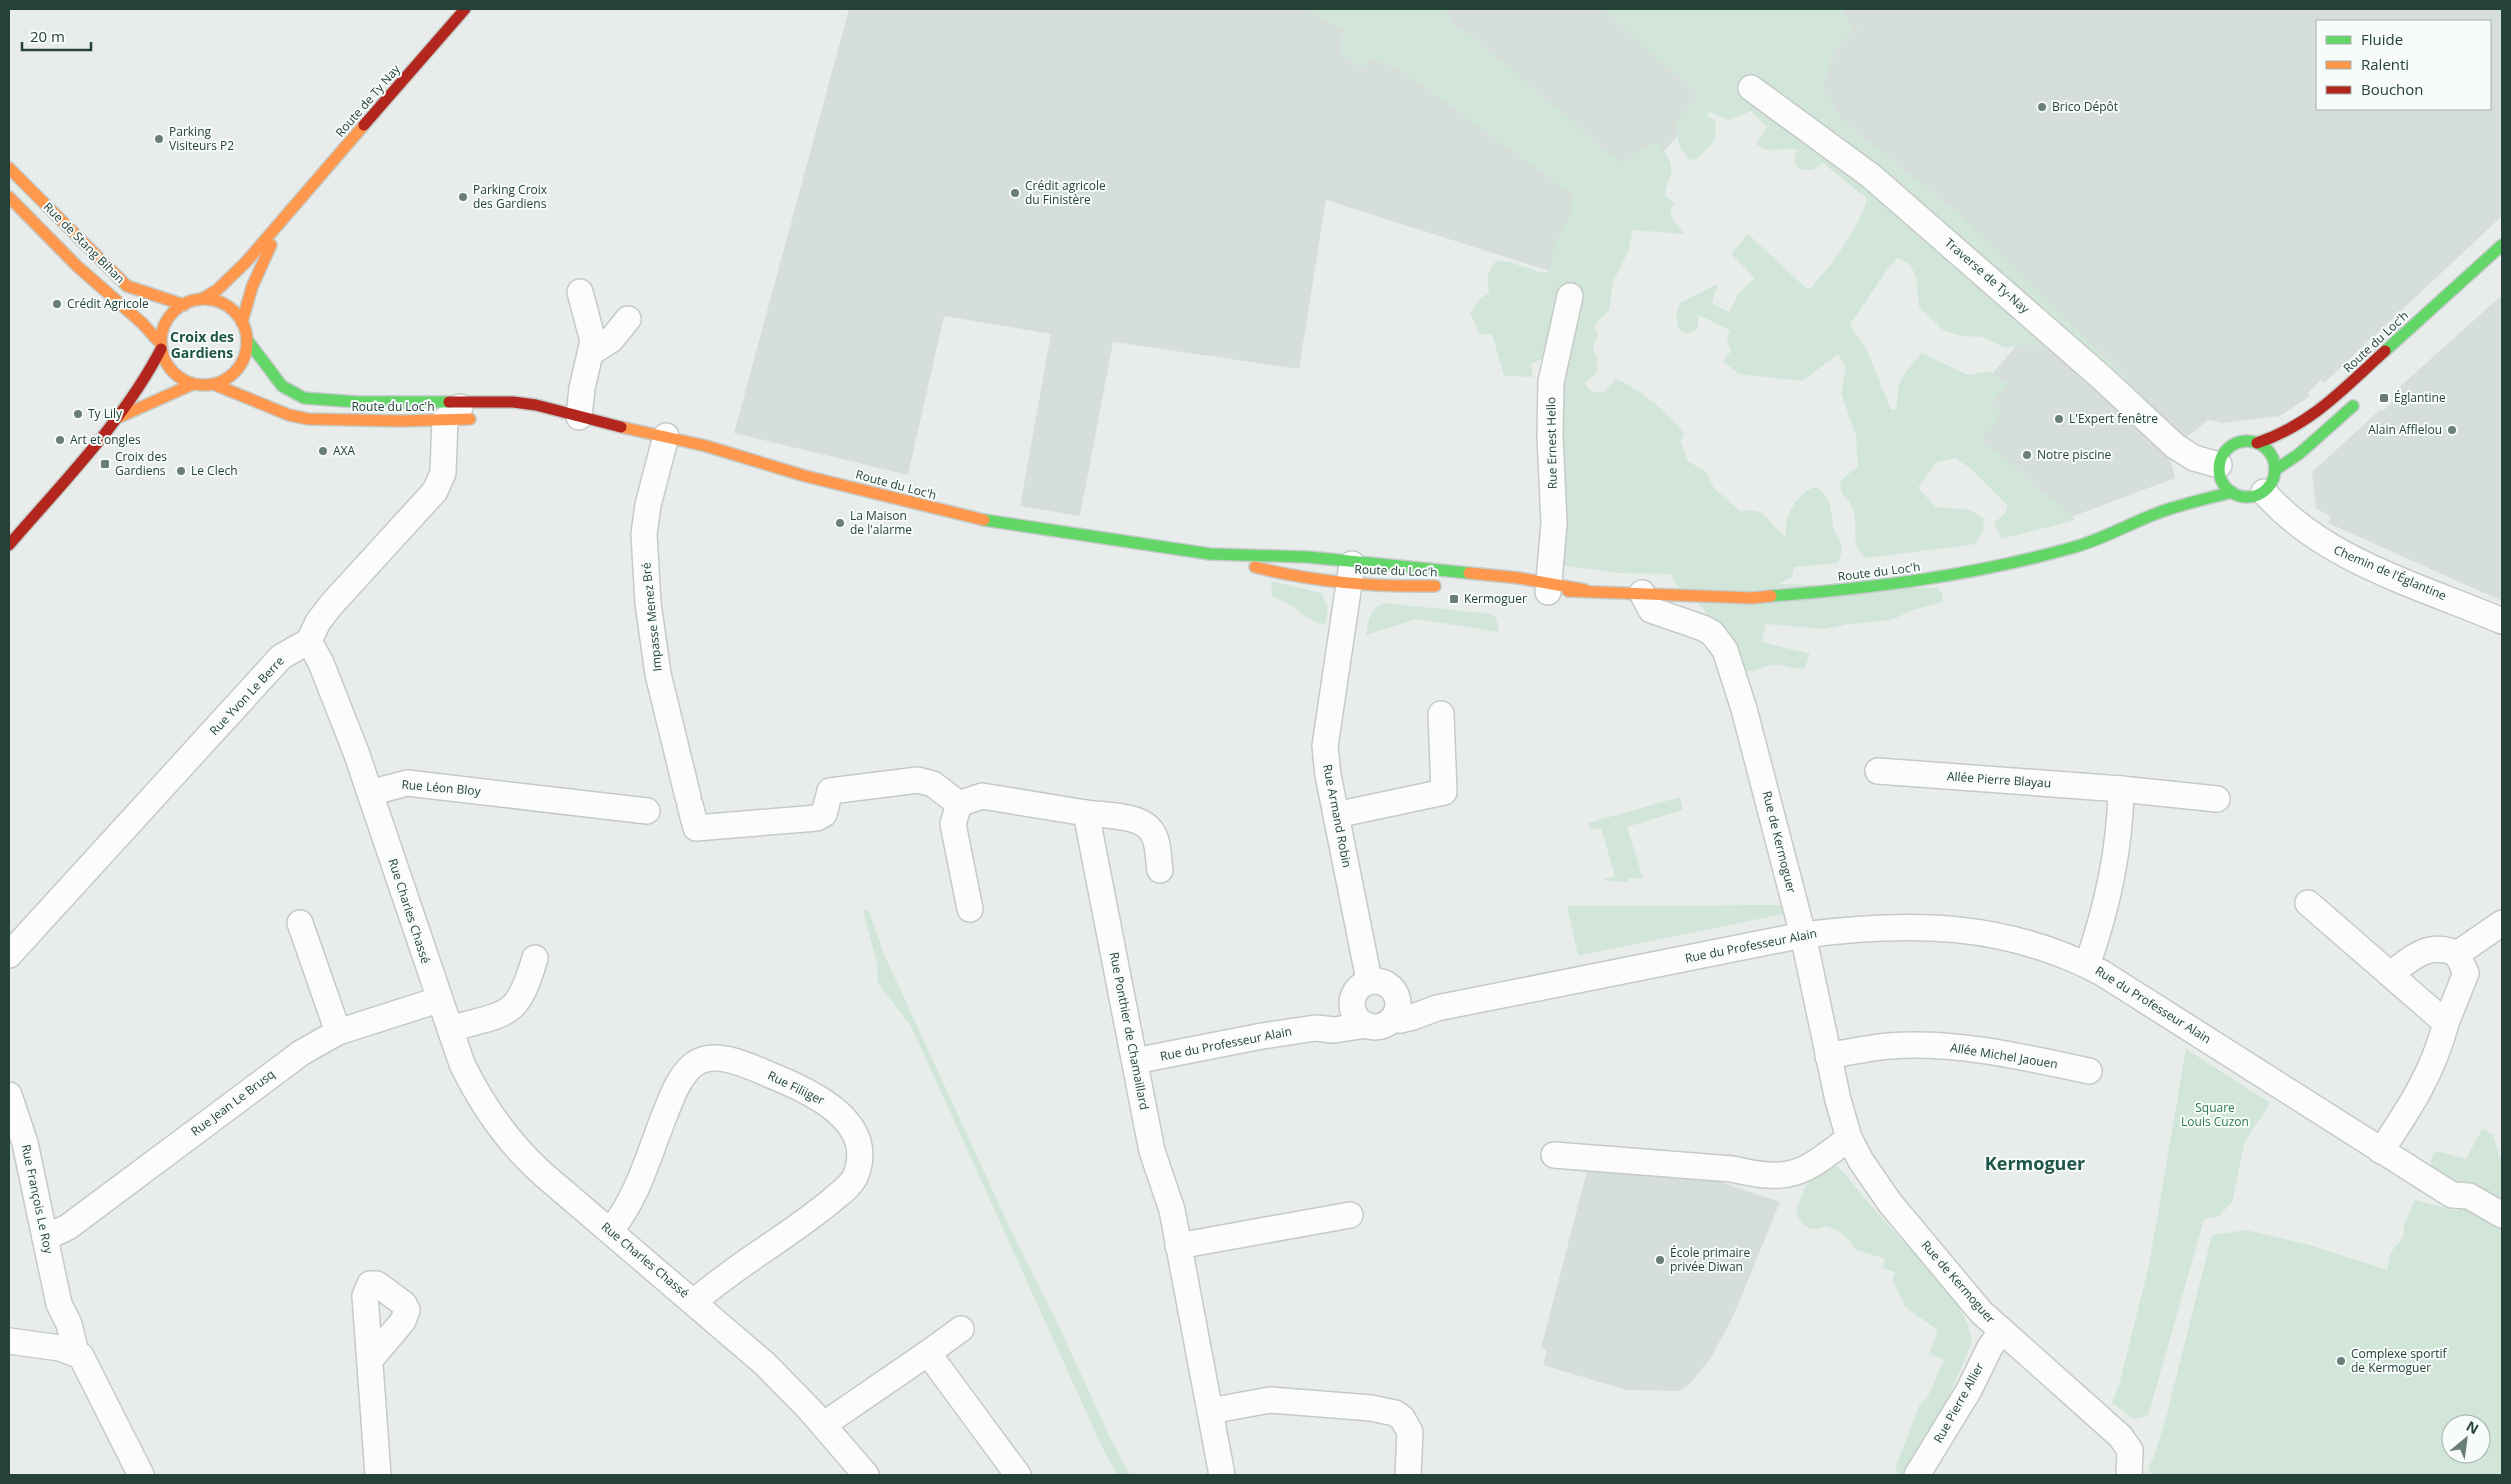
<svg xmlns="http://www.w3.org/2000/svg" width="2511" height="1484" font-family="'Open Sans',sans-serif">
<style>
.built{fill:#d6dedb;fill-rule:evenodd}
.green{fill:#d1e6d8;fill-rule:evenodd}
.lines{fill:none;stroke-linecap:round;stroke-linejoin:round}
.street-casing{stroke:#c5cac8;stroke-width:28}
.fast-casing{stroke:#c3cbc8;stroke-width:14}
.slow-casing{stroke:#c3cbc8;stroke-width:14}
.jam-casing{stroke:#c3cbc8;stroke-width:14}
.street{stroke:#fcfcfc;stroke-width:25}
.fast{stroke:#63d668;stroke-width:11}
.slow{stroke:#ff974d;stroke-width:11}
.jam{stroke:#b3261e;stroke-width:11}
.poi-dot{fill:#697e78;stroke:#f7fbf9;stroke-width:2}
.labels{text-anchor:middle;stroke-width:4;stroke-linejoin:round;paint-order:stroke}
.street-label{font-size:12px;fill:#24423a;stroke:#f7fbf9}
.poi-label{font-size:12px;fill:#24423a;stroke:#f7fbf9;text-anchor:start}
.park-label{font-size:12px;fill:#2d7a4b;stroke:#f7fbf9}
.neighbourhood-label{font-size:14px;font-weight:bold;fill:#1f5548;stroke:#f7fbf9}
.district-label{font-size:18px;font-weight:bold;fill:#1f5548;stroke:#f7fbf9}
</style>
<rect width="100%" height="100%" fill="#e8edeb"/>
<g class="built">
<path d="M849 9H1645L1729 80 1600 221 1559 274 1326 200 1299 369 1113 342 1080 516 1020 506 1051 334 944 316 908 475 734 433Z"/>
<path d="M1659 9H2502V216L2324 383 2321 380 2308 393 2310 396 2280 416 2223 423 2208 420 2181 442 1787 111 1865 20 1789 106ZM2317 21H2490V109H2317Z"/>
<path d="M2502 295V601L2328 523 2331 517 2316 508 2312 472 2381 409 2383 411 2398 397 2394 392Z"/>
<path d="M2032 328 2169 454 2175 478 2047 526 1942 431Z"/>
<path d="M1588 1167 1717 1181 1780 1202 1733 1317 1710 1359 1688 1386 1679 1391 1626 1390 1543 1365 1547 1350 1541 1348Z"/>
</g>
<g class="green">
<path d="M1309 9H1443L1454 25 1475 39 1622 164 1644 148 1656 142C1665 151 1675 163 1670 177 1668 184 1665 189 1665 196L1675 203 1670 208 1672 218 1684 234 1633 230 1628 252 1613 282 1609 310 1594 326 1598 334 1593 348 1597 358V372L1585 383 1592 392H1604L1616 379C1641 390 1667 411 1684 433L1681 442 1688 461 1706 472 1714 488 1740 511C1773 508 1764 523 1786 536 1786 533 1785 528 1786 524 1788 510 1802 489 1816 487 1833 500 1830 507 1833 525 1837 542 1847 544 1838 563L1794 567 1792 577 1778 584 1938 588 1942 594 1943 602 1916 609 1891 620 1848 624 1825 629 1766 624 1762 642 1810 654 1805 667C1793 672 1785 663 1773 665 1762 666 1759 672 1745 671L1703 608 1676 585 1671 574 1618 573 1559 565C1550 542 1530 511 1544 488L1549 356 1531 364 1533 377 1504 376 1493 337 1490 333 1480 335 1470 312 1481 298 1489 293C1486 278 1487 273 1496 261L1509 262 1543 273 1549 271 1557 238 1570 217 1573 195 1398 68 1370 59 1365 66 1359 69 1341 52 1343 29 1325 21Z"/>
<path d="M1603 9H1841L1853 29 1831 56 1827 76 1822 86 1842 120 1957 212 2129 381 2126 388 2124 410 2120 413 2048 348 2033 344 2005 348 1983 337 1961 336 1943 330 1919 307 1916 277 1910 264 1898 258 1886 271 1850 325 1866 348 1891 410 1897 409C1896 380 1904 374 1922 353L1968 375 1988 371 2009 384 1990 403 2002 414 1981 439 2076 520 2001 539 1994 522 2004 515 2008 506 1972 470 1956 458 1937 462 1918 488 1936 507 1970 510 1984 519 1983 531 1976 544 1866 558C1843 543 1868 516 1842 494L1840 481 1858 466 1856 436 1841 393 1846 368 1838 354 1802 381 1739 374 1723 361 1731 351 1727 338 1730 330 1698 315V328L1688 334 1679 330 1676 315 1680 303 1718 284 1712 303 1729 312 1739 293 1755 278 1731 254 1748 234 1805 287 1810 289C1831 265 1859 229 1867 199L1823 163 1813 170H1800L1794 161 1797 149 1765 150 1756 144 1767 127 1751 111 1729 120 1709 112 1707 117 1713 119 1716 123 1715 140 1696 160 1688 159 1679 145 1676 122 1698 95Z"/>
<path d="M1271 581 1321 593 1328 607 1325 624C1300 620 1295 602 1272 597Z"/>
<path d="M1384 603 1491 614 1496 618 1499 632 1416 619 1366 635C1369 619 1369 610 1384 603Z"/>
<path d="M1680 797 1683 810 1627 827 1643 878 1628 879V883L1602 880 1615 876 1601 828 1591 830 1588 823Z"/>
<path d="M1781 905 1784 914 1578 956 1567 906Z"/>
<path d="M863 910H868L885 956 1010 1228 1059 1326 1111 1440 1130 1475H1117L1103 1449 926 1059 909 1023 878 984 877 964Z"/>
<path d="M2186 1049 2270 1103 2245 1141 2232 1202 2219 1216 2204 1219 2148 1416 2134 1419 2112 1403 2119 1385 2149 1265Z"/>
<path d="M2482 1129 2493 1134 2499 1156 2502 1155V1475H2154L2147 1470 2154 1456 2165 1421 2212 1235 2246 1230 2310 1245 2387 1270 2391 1252 2404 1236V1224L2415 1200 2457 1211 2474 1196 2436 1174 2430 1161 2436 1151 2466 1159ZM2451 1424H2481V1454H2451Z"/>
<path d="M1831 1165 1838 1166C1859 1192 1882 1218 1905 1244 1928 1269 1969 1307 1972 1343L1945 1405 1925 1443 1902 1475 1895 1471 1897 1464 1919 1406 1928 1396 1944 1360 1929 1354 1938 1330 1905 1307 1896 1286 1892 1282 1895 1272 1883 1268 1885 1259 1855 1249C1847 1236 1840 1230 1825 1226 1811 1234 1801 1225 1796 1212 1805 1184 1806 1180 1831 1165Z"/>
</g>
<g class="lines">
<defs>
<g id="street">
<path d="M1751 88 1871 176 2101 377 2175 446 2194 458 2219 465"/>
<path d="M592 352 611 340 628 319"/>
<path d="M579 417 582 388 593 341 580 292"/>
<path d="M666 436 648 505 644 534 648 603 658 674 688 797"/>
<path d="M2264 492C2324 561 2420 586 2502 621"/>
<path d="M1352 564 1325 746 1328 775 1369 980"/>
<path d="M1548 592 1554 523 1550 436 1551 382 1570 296"/>
<path d="M1642 593 1651 610 1703 628 1712 633 1725 650 1744 709 1803 935 1838 1100 1849 1138 1861 1161 1890 1203 1981 1312 2120 1436 2130 1450 2129 1475"/>
<path d="M309 641 321 663 356 752 462 1064C483 1107 508 1143 544 1175L765 1364 810 1410 866 1475"/>
<path d="M1878 771 2121 789C2120 848 2107 909 2087 965"/>
<path d="M2121 789 2217 799"/>
<path d="M370 793 407 783 647 811"/>
<path d="M959 804 953 824 970 909"/>
<path d="M690 805 696 828 817 818 824 814 830 791 918 780 933 784 959 804 982 796 1086 813 1152 1151 1172 1210 1222 1475"/>
<path d="M1086 813C1105 816 1141 814 1152 832 1159 842 1158 858 1160 870"/>
<path d="M1336 815 1444 792 1441 714"/>
<path d="M2308 903 2446 1023C2433 1073 2409 1109 2381 1151"/>
<path d="M300 923 338 1032"/>
<path d="M9 955 281 657 309 641 318 622 331 605 435 491 443 473 445 420 460 407"/>
<path d="M2391 974C2412 957 2430 941 2457 954L2502 923"/>
<circle cx="1375" cy="1004" r="23"/>
<path d="M1392 1019 1400 1020 1413 1017 1437 1008 1803 935C1909 921 2005 922 2102 973L2452 1195 2469 1196 2502 1215"/>
<path d="M2446 1023 2466 973 2457 954"/>
<path d="M450 1029C508 1012 517 1020 535 958"/>
<path d="M1828 1056C1848 1052 1868 1048 1889 1046 1957 1041 2023 1057 2089 1071"/>
<path d="M1135 1061 1262 1036 1316 1028 1334 1030 1367 1025"/>
<path d="M9 1095 25 1143 59 1304 69 1324 76 1353"/>
<path d="M1554 1155 1732 1169C1792 1183 1802 1174 1849 1138"/>
<path d="M611 1230C638 1197 649 1154 665 1114 672 1097 678 1078 693 1065 715 1047 753 1068 775 1077 814 1093 878 1123 855 1177 850 1187 840 1193 831 1201 788 1237 737 1264 694 1302"/>
<path d="M45 1238 68 1227 301 1053 338 1032 438 1000"/>
<path d="M1178 1246 1350 1215"/>
<path d="M9 1341 60 1348 81 1356 141 1475"/>
<path d="M928 1353 961 1329"/>
<path d="M370 1360 403 1321 407 1310 404 1304 377 1284H370L365 1296 378 1475"/>
<path d="M1210 1411 1270 1400 1371 1408 1395 1413 1402 1418 1410 1432 1408 1475"/>
<path d="M823 1425 928 1353 1018 1475"/>
<path d="M1917 1475 1969 1390 1990 1347 2002 1331"/>
</g>
<g id="fast">
<path d="M248 341 282 386 304 398 358 402H449"/>
<path d="M2385 351 2502 245"/>
<circle cx="2247" cy="469" r="28"/>
<path d="M2275 470 2299 454 2353 406"/>
<path d="M984 520 1210 554 1308 557 1469 573"/>
<path d="M1771 596C1875 588 1978 575 2078 546 2108 537 2136 520 2166 510 2187 503 2210 498 2232 492"/>
</g>
<g id="slow">
<path d="M9 168 127 286 184 305"/>
<path d="M9 197 77 266 142 323 161 344"/>
<path d="M202 299 217 290 246 262 364 125"/>
<circle cx="204" cy="342" r="43"/>
<path d="M242 322 252 287 271 245"/>
<path d="M213 384 289 415 308 419 401 421 470 419"/>
<path d="M117 418 193 384"/>
<path d="M621 427 706 446 805 476 984 520"/>
<path d="M1255 567C1314 582 1374 587 1435 586"/>
<path d="M1469 573 1519 578 1585 590"/>
<path d="M1568 591 1752 598 1771 596"/>
</g>
<g id="jam">
<path d="M364 125 465 9"/>
<path d="M449 402H513L536 405 621 427"/>
<path d="M2257 443C2311 425 2344 388 2385 351"/>
<path d="M9 545C62 483 123 422 161 349"/>
</g>
</defs>
<use href="#street" class="street-casing"/>
<use href="#fast" class="fast-casing"/>
<use href="#slow" class="slow-casing"/>
<use href="#jam" class="jam-casing"/>
<use href="#street" class="street"/>
<use href="#fast" class="fast"/>
<use href="#slow" class="slow"/>
<use href="#jam" class="jam"/>
</g>
<g class="poi-dot">
<circle cx="2042" cy="107" r="5"/>
<circle cx="159" cy="139" r="5"/>
<circle cx="1015" cy="193" r="5"/>
<circle cx="463" cy="197" r="5"/>
<circle cx="57" cy="304" r="5"/>
<rect x="2379" y="393" width="10" height="10" rx="2.5"/>
<circle cx="78" cy="414" r="5"/>
<circle cx="2059" cy="419" r="5"/>
<circle cx="2452" cy="430" r="5"/>
<circle cx="60" cy="440" r="5"/>
<circle cx="323" cy="451" r="5"/>
<circle cx="2027" cy="455" r="5"/>
<rect x="100" y="459" width="10" height="10" rx="2.5"/>
<circle cx="181" cy="471" r="5"/>
<circle cx="840" cy="523" r="5"/>
<rect x="1449" y="594" width="10" height="10" rx="2.5"/>
<circle cx="1660" cy="1260" r="5"/>
<circle cx="2341" cy="1361" r="5"/>
</g>
<g class="labels">
<g class="street-label">
<text transform="translate(368 101) rotate(-49)" y="4">Route de Ty Nay</text>
<text transform="translate(84 243) rotate(45)" y="4">Rue de Stang Bihan</text>
<text transform="translate(1987 276) rotate(41)" y="4">Traverse de Ty-Nay</text>
<text transform="translate(2376 342) rotate(-43)" y="4">Route du Loc'h</text>
<text x="393" y="411">Route du Loc'h</text>
<text transform="translate(1552 443) rotate(-91)" y="4">Rue Ernest Hello</text>
<text transform="translate(896 485) rotate(15)" y="4">Route du Loc'h</text>
<text transform="translate(1396 571) rotate(2)" y="4">Route du Loc'h</text>
<text transform="translate(1879 572) rotate(-7)" y="4">Route du Loc'h</text>
<text transform="translate(2390 573) rotate(23)" y="4">Chemin de l'Églantine</text>
<text transform="translate(652 617) rotate(-96)" y="4">Impasse Menez Bré</text>
<text transform="translate(247 696) rotate(-47)" y="4">Rue Yvon Le Berre</text>
<text transform="translate(1999 780) rotate(4)" y="4">Allée Pierre Blayau</text>
<text transform="translate(441 788) rotate(5)" y="4">Rue Léon Bloy</text>
<text transform="translate(1337 816) rotate(79)" y="4">Rue Armand Robin</text>
<text transform="translate(1779 842) rotate(76)" y="4">Rue de Kermoguer</text>
<text transform="translate(409 911) rotate(72)" y="4">Rue Charles Chassé</text>
<text transform="translate(1751 946) rotate(-11)" y="4">Rue du Professeur Alain</text>
<text transform="translate(2153 1005) rotate(32)" y="4">Rue du Professeur Alain</text>
<text transform="translate(1129 1031) rotate(79)" y="4">Rue Ponthier de Chamaillard</text>
<text transform="translate(1226 1044) rotate(-11)" y="4">Rue du Professeur Alain</text>
<text transform="translate(2004 1056) rotate(9)" y="4">Allée Michel Jaouen</text>
<text transform="translate(796 1088) rotate(26)" y="4">Rue Filiiger</text>
<text transform="translate(233 1103) rotate(-37)" y="4">Rue Jean Le Brusq</text>
<text transform="translate(37 1199) rotate(78)" y="4">Rue François Le Roy</text>
<text transform="translate(645 1260) rotate(40)" y="4">Rue Charles Chassé</text>
<text transform="translate(1958 1282) rotate(49)" y="4">Rue de Kermoguer</text>
<text transform="translate(1959 1403) rotate(-61)" y="4">Rue Pierre Allier</text>
</g>
<g class="poi-label">
<text x="2052" y="111">Brico Dépôt</text>
<text x="169" y="136">Parking<tspan x="169" dy="14">Visiteurs P2</tspan></text>
<text x="1025" y="190">Crédit agricole<tspan x="1025" dy="14">du Finistère</tspan></text>
<text x="473" y="194">Parking Croix<tspan x="473" dy="14">des Gardiens</tspan></text>
<text x="67" y="308">Crédit Agricole</text>
<text x="2394" y="402">Églantine</text>
<text x="88" y="418">Ty Lily</text>
<text x="2069" y="423">L'Expert fenêtre</text>
<text x="2442" y="434" text-anchor="end">Alain Afflelou</text>
<text x="70" y="444">Art et ongles</text>
<text x="333" y="455">AXA</text>
<text x="2037" y="459">Notre piscine</text>
<text x="115" y="461">Croix des<tspan x="115" dy="14">Gardiens</tspan></text>
<text x="191" y="475">Le Clech</text>
<text x="850" y="520">La Maison<tspan x="850" dy="14">de l'alarme</tspan></text>
<text x="1464" y="603">Kermoguer</text>
<text x="1670" y="1257">École primaire<tspan x="1670" dy="14">privée Diwan</tspan></text>
<text x="2351" y="1358">Complexe sportif<tspan x="2351" dy="14">de Kermoguer</tspan></text>
</g>
<g class="park-label">
<text x="2215" y="1112">Square<tspan x="2215" dy="14">Louis Cuzon</tspan></text>
</g>
<g class="neighbourhood-label">
<text x="202" y="342">Croix des<tspan x="202" dy="16">Gardiens</tspan></text>
</g>
<g class="district-label">
<text x="2035" y="1170">Kermoguer</text>
</g>
</g>
<rect width="2511" height="1484" fill="none" stroke="#24423a" stroke-width="20"/>
<rect x="2316" y="20" width="175" height="90" fill="#f7fbf9" stroke="#a3b1ad"/>
<rect x="2326" y="36" width="25" height="8" fill="#63d668" stroke="#a3b1ad"/>
<text x="2361" y="45" font-size="15" fill="#24423a">Fluide</text>
<rect x="2326" y="61" width="25" height="8" fill="#ff974d" stroke="#a3b1ad"/>
<text x="2361" y="70" font-size="15" fill="#24423a">Ralenti</text>
<rect x="2326" y="86" width="25" height="8" fill="#b3261e" stroke="#a3b1ad"/>
<text x="2361" y="95" font-size="15" fill="#24423a">Bouchon</text>
<g transform="translate(2466 1439) rotate(29)"><circle r="24" fill="#f7fbf9" stroke="#a3b1ad"/>
<path d="M0-4L9 19L0 12L-9 19Z" fill="#697e78"/>
<text y="-8" font-size="14" font-weight="bold" text-anchor="middle" fill="#24423a">N</text>
</g>
<path d="M22 42v8h69v-8" fill="none" stroke="#24423a" stroke-width="2.5"/>
<text x="30" y="42" font-size="15" fill="#24423a" stroke="#f7fbf9" stroke-width="4" paint-order="stroke">20 m</text>
</svg>
